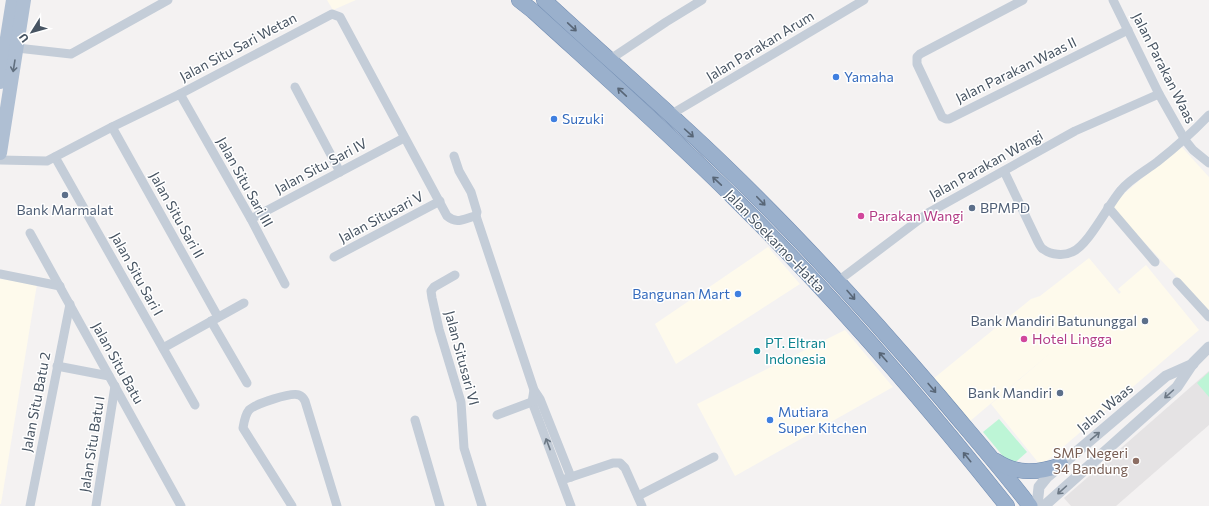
<svg xmlns="http://www.w3.org/2000/svg" width="1209" height="506" font-family="Commissioner,sans-serif">
<style>
.commercial{fill:#fefaec}
.education{fill:#e5e3e4}
.green{fill:#bdf5d6}
.lines{fill:none;stroke-linecap:round;stroke-linejoin:round}
.trunk-casing{stroke:#6f8bb2;stroke-width:16}
.minor{stroke:#c4cdd8;stroke-width:9}
.tertiary{stroke:#c4cdd8;stroke-width:11}
.primary{stroke:#afbfd3;stroke-width:14}
.trunk{stroke:#9ab0cc;stroke-width:15}
.oneway{stroke:#586677}
.oneway2{stroke:#616f7e}
.oneway3{stroke:#6c7885}
.shop-dot{fill:#3f7fe0;stroke:#fff;stroke-width:1.5}
.service-dot{fill:#5c6f8a;stroke:#fff;stroke-width:1.5}
.hotel-dot{fill:#d1479c;stroke:#fff;stroke-width:1.5}
.culture-dot{fill:#0f9aa8;stroke:#fff;stroke-width:1.5}
.education-dot{fill:#8d6e63;stroke:#fff;stroke-width:1.5}
.labels{text-anchor:middle;stroke-width:3;stroke-linejoin:round;paint-order:stroke}
.street-label{font-size:14px;fill:#475462;stroke:#fff}
.shop-label{font-size:14px;fill:#366cbe;stroke:#fff;text-anchor:start}
.service-label{font-size:14px;fill:#4e5e75;stroke:#fff;text-anchor:end}
.hotel-label{font-size:14px;fill:#b23c85;stroke:#fff;text-anchor:start}
.culture-label{font-size:14px;fill:#0d838f;stroke:#fff;text-anchor:start}
.education-label{font-size:14px;fill:#785e54;stroke:#fff;text-anchor:end}
</style>
<rect width="100%" height="100%" fill="#f4f2f2"/>
<g class="commercial">
<path d="M327 0H356L333 10Z"/>
<path d="M1180 145 1209 177V311L1110 206Z"/>
<path d="M768 247 800 284 676 364 655 324Z"/>
<path d="M1089 258 1119 294 1121 292 1118 289 1146 265 1199 330 1041 466 991 404 1055 349 969 422 933 379 1031 299 1040 296Z"/>
<path d="M0 279 37 284 1 504H0Z"/>
<path d="M845 330 893 387 735 476 697 404Z"/>
</g>
<path class="education" d="M1209 371V425L1116 506H1071L1064 498Z"/>
<g class="green">
<path d="M1209 372V397L1197 383Z"/>
<path d="M999 419 1027 452 1011 466 983 432Z"/>
</g>
<g class="lines">
<defs>
<g id="trunk">
<path d="M519 0 533 11C601 73 670 134 735 199 832 295 922 399 1007 506"/>
<path d="M544 0C603 55 665 108 723 164 800 238 871 316 940 397 970 433 1001 468 1030 506"/>
<path d="M996 461C1017 475 1039 473 1061 465"/>
</g>
</defs>
<use href="#trunk" class="trunk-casing"/>
<g class="minor">
<path d="M1023 0 920 54 917 57V64L942 117 946 119H949L1128 30"/>
<path d="M1113 0 1159 94 1185 140 1193 150 1209 163"/>
<path d="M17 48 71 54 168 0"/>
<path d="M609 60 666 22 702 0"/>
<path d="M295 87 340 172"/>
<path d="M180 94 251 219 285 284"/>
<path d="M670 115 864 0"/>
<path d="M112 127 218 317"/>
<path d="M454 156 459 171 471 192 477 212 476 216 534 390 540 399 571 477"/>
<path d="M55 157 195 405"/>
<path d="M0 160 47 161 112 127 180 94 332 14 340 17 447 216C458 225 464 218 476 216"/>
<path d="M1004 171 1038 242C1039 244 1041 248 1043 249 1051 255 1064 256 1072 252 1088 246 1108 205 1121 190 1130 179 1145 171 1157 162 1176 147 1192 133 1209 115"/>
<path d="M1108 207 1155 262"/>
<path d="M251 219 404 138"/>
<path d="M30 233 181 506"/>
<path d="M334 257 440 201"/>
<path d="M0 274 60 286"/>
<path d="M455 275 434 287 431 291 432 298 439 329 461 402 464 448 482 506"/>
<path d="M838 281 928 213 1075 131 1159 94"/>
<path d="M1177 282 1209 317"/>
<path d="M211 321 247 383"/>
<path d="M163 348 244 303"/>
<path d="M57 366 109 376"/>
<path d="M534 390 532 402 571 506"/>
<path d="M497 415 537 400"/>
<path d="M415 420 440 506"/>
<path d="M565 479 613 463H620L625 468 642 506"/>
<path d="M638 496 714 457"/>
<path d="M30 506 70 304"/>
<path d="M96 506 115 386"/>
<path d="M292 506 243 428C244 422 245 415 249 410 255 404 291 392 299 395 302 396 304 399 305 401L337 506"/>
</g>
<g class="tertiary">
<path d="M1037 506 1039 487 1047 477 1166 376 1193 364"/>
<path d="M1044 506 1177 387 1193 363 1209 347"/>
</g>
<g class="primary">
<path d="M0 82 13 0"/>
<path d="M0 153 24 0"/>
</g>
<use href="#trunk" class="trunk"/>
</g>
<defs><path id="oneway-shaft" d="M-6 0H5M1.5-3L5.5 0L1.5 3" fill="none" stroke-width="1.6" stroke-linecap="round" stroke-linejoin="round"/></defs>
<g class="oneway">
<use href="#oneway-shaft" transform="translate(572 27) rotate(43)"/>
<use href="#oneway-shaft" transform="translate(622 92) rotate(-137)"/>
<use href="#oneway-shaft" transform="translate(689 133) rotate(42)"/>
<use href="#oneway-shaft" transform="translate(717 181) rotate(-137)"/>
<use href="#oneway-shaft" transform="translate(761 201) rotate(46)"/>
<use href="#oneway-shaft" transform="translate(851 295) rotate(49)"/>
<use href="#oneway-shaft" transform="translate(883 357) rotate(-131)"/>
<use href="#oneway-shaft" transform="translate(932 388) rotate(50)"/>
<use href="#oneway-shaft" transform="translate(967 457) rotate(-129)"/>
</g>
<use class="oneway2" href="#oneway-shaft" transform="translate(14 66) rotate(99)"/>
<g class="oneway3">
<use href="#oneway-shaft" transform="translate(1169 394) rotate(138)"/>
<use href="#oneway-shaft" transform="translate(1095 436) rotate(-40)"/>
<use href="#oneway-shaft" transform="translate(548 444) rotate(-111)"/>
<use href="#oneway-shaft" transform="translate(1062 490) rotate(138)"/>
</g>
<g class="shop-dot">
<circle cx="836" cy="77" r="4"/>
<circle cx="554" cy="119" r="4"/>
<circle cx="738" cy="294" r="4"/>
<circle cx="770" cy="420" r="4"/>
</g>
<g class="service-dot">
<circle cx="65" cy="195" r="4"/>
<circle cx="972" cy="208" r="4"/>
<circle cx="1145" cy="321" r="4"/>
<circle cx="1060" cy="393" r="4"/>
</g>
<g class="hotel-dot">
<circle cx="861" cy="216" r="4"/>
<circle cx="1024" cy="339" r="4"/>
</g>
<circle class="culture-dot" cx="757" cy="351" r="4"/>
<circle class="education-dot" cx="1136" cy="461" r="4"/>
<g class="labels">
<g class="street-label">
<text transform="translate(760 46) rotate(-31)" y="5">Jalan Parakan Arum</text>
<text transform="translate(238 47) rotate(-28)" y="5">Jalan Situ Sari Wetan</text>
<text transform="translate(1164 68) rotate(63)" y="5">Jalan Parakan Waas</text>
<text transform="translate(1016 70) rotate(-26)" y="5">Jalan Parakan Waas II</text>
<text transform="translate(986 165) rotate(-29)" y="5">Jalan Parakan Wangi</text>
<text transform="translate(321 166) rotate(-28)" y="5">Jalan Situ Sari IV</text>
<text transform="translate(245 182) rotate(61)" y="5">Jalan Situ Sari III</text>
<text transform="translate(177 215) rotate(61)" y="5">Jalan Situ Sari II</text>
<text transform="translate(381 217) rotate(-28)" y="5">Jalan Situsari V</text>
<text transform="translate(775 241) rotate(46)" y="5">Jalan Soekarno-Hatta</text>
<text transform="translate(137 274) rotate(61)" y="5">Jalan Situ Sari I</text>
<text transform="translate(462 358) rotate(75)" y="5">Jalan Situsari VI</text>
<text transform="translate(118 363) rotate(61)" y="5">Jalan Situ Batu</text>
<text transform="translate(36 402) rotate(-79)" y="5">Jalan Situ Batu 2</text>
<text transform="translate(1105 408) rotate(-40)" y="5">Jalan Waas</text>
<text transform="translate(92 444) rotate(-81)" y="5">Jalan Situ Batu I</text>
</g>
<g class="shop-label">
<text x="844" y="82">Yamaha</text>
<text x="562" y="124">Suzuki</text>
<text x="730" y="299" text-anchor="end">Bangunan Mart</text>
<text x="778" y="417">Mutiara<tspan x="778" dy="16">Super Kitchen</tspan></text>
</g>
<g class="service-label">
<text x="980" y="213" text-anchor="start">BPMPD</text>
<text x="65" y="215" text-anchor="middle">Bank Marmalat</text>
<text x="1137" y="326">Bank Mandiri Batununggal</text>
<text x="1052" y="398">Bank Mandiri</text>
</g>
<g class="hotel-label">
<text x="869" y="221">Parakan Wangi</text>
<text x="1032" y="344">Hotel Lingga</text>
</g>
<g class="culture-label">
<text x="765" y="348">PT. Eltran<tspan x="765" dy="16">Indonesia</tspan></text>
</g>
<g class="education-label">
<text x="1128" y="458">SMP Negeri<tspan x="1128" dy="16">34 Bandung</tspan></text>
</g>
</g>
<g transform="translate(32 32) rotate(233)" stroke="#ffffff" stroke-width="3" paint-order="stroke">
<path d="M0-3L7 15L0 10L-7 15Z" fill="#475462"/>
<text y="-6" font-size="11" font-weight="bold" text-anchor="middle" fill="#475462">U</text>
</g>
</svg>
